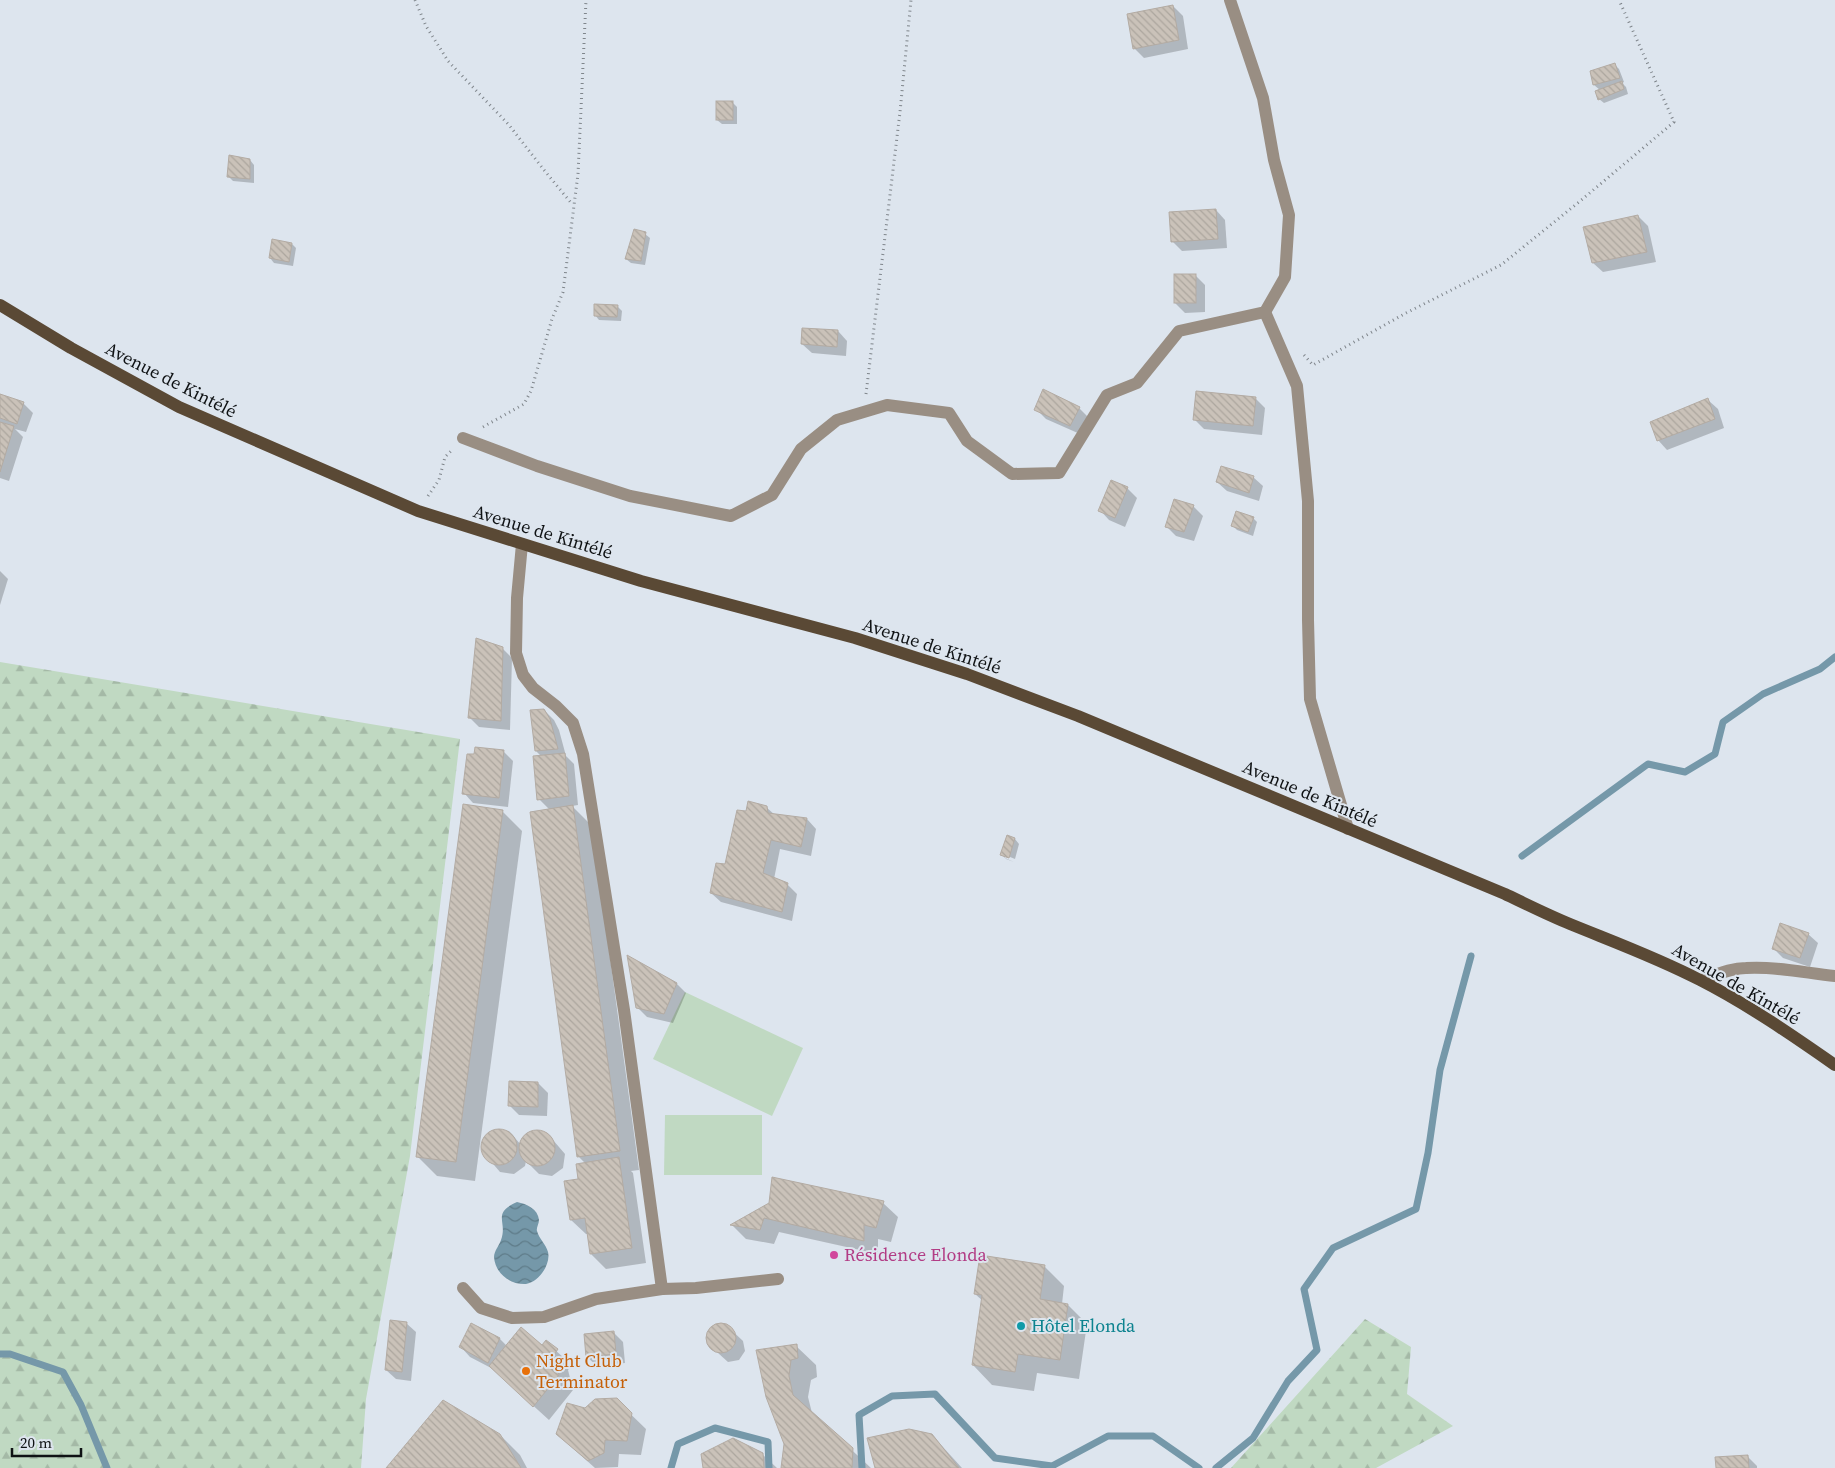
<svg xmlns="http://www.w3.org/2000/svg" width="1835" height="1468" font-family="'Source Serif 4',serif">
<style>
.forest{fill:url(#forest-firs)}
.pitch{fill:#c0d9c2}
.water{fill:url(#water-waves)}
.shadow{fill:#0003}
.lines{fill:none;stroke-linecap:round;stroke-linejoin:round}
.stream{stroke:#7598a9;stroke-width:7}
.building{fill:url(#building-back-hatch);stroke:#b3aba3}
.path{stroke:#7f858b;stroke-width:3;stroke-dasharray:1 4;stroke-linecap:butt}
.lane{stroke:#998e83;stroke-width:12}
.street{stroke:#998e83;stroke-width:12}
.primary{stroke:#5a4935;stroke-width:12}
.hotel-dot{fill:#d1479c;stroke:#dde5ee;stroke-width:2}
.culture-dot{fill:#0f9aa8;stroke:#dde5ee;stroke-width:2}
.food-dot{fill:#e8710a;stroke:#dde5ee;stroke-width:2}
.labels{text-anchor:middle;stroke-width:4;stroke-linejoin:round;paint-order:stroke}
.street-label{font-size:18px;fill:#0f1214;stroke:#dde5ee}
.hotel-label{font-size:18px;fill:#b23c85;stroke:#dde5ee;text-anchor:start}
.culture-label{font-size:18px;fill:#0d838f;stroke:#dde5ee;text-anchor:start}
.food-label{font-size:18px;fill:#c56008;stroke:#dde5ee;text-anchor:start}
</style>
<defs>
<pattern id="forest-firs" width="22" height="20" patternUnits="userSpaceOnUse" patternTransform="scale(1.25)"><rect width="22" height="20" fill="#c0d9c2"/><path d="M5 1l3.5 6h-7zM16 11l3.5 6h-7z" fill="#a4b9a6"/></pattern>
<pattern id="water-waves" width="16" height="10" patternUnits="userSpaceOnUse" patternTransform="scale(1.25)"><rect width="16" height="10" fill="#7598a9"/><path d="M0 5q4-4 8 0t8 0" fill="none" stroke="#5e7b88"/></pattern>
<pattern id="building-back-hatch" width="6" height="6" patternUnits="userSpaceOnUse" patternTransform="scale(1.25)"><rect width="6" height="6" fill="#cac2b9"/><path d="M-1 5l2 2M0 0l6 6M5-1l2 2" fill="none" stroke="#aca69e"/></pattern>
</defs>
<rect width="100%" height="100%" fill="#dde5ee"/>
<g class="forest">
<path d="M0 662 460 739 410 1156 366 1399 361 1468H0Z"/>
<path d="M1365 1319 1411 1347 1407 1394 1453 1426 1376 1468H1231Z"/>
</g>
<g class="pitch">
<path d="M685 992 803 1048 772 1116 653 1059Z"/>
<path d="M665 1115H762V1175H664Z"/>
</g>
<path class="water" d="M517 1202C527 1204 538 1209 539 1220 539 1224 536 1228 537 1231 539 1239 546 1244 548 1252 551 1264 539 1282 526 1284 510 1285 495 1273 494 1257 494 1251 499 1246 501 1240 508 1221 491 1214 517 1202Z"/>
<g class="shadow">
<path d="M1173 6 1183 16 1188 49 1144 58 1134 48Z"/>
<path d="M1615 65 1619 69 1624 82 1622 83 1626 87 1628 94 1604 103 1599 99 1600 90 1594 85 1591 72Z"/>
<path d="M732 102 737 107V124H722L717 120Z"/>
<path d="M250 160 254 165V183L233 181 228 176Z"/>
<path d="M1216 210 1225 220 1227 248 1182 251 1172 241Z"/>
<path d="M1638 216 1648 226 1656 262 1603 272 1593 263Z"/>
<path d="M645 234 650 238 645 265 631 263 626 259Z"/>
<path d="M292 244 296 248 293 266 274 263 270 258Z"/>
<path d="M1195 275 1205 285V312L1185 313 1175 303Z"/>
<path d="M617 306 622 311 621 321 599 320 595 315Z"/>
<path d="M838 331 847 341 846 356 812 353 802 344Z"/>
<path d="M0 395 23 403 33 413 26 432 15 429 23 437 9 481 0 478Z"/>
<path d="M1256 399 1265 408 1262 435 1204 429 1194 419Z"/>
<path d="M1708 400 1718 409 1724 428 1667 450 1658 440Z"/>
<path d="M1079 408 1089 418 1080 434 1046 419 1036 409Z"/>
<path d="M1253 477 1263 486 1259 501 1227 491 1217 482Z"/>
<path d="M1127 488 1137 498 1125 527 1109 520 1100 510Z"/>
<path d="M1193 506 1203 516 1194 541 1176 536 1166 526Z"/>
<path d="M1253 518 1257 522 1253 536 1237 530 1233 526Z"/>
<path d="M0 571 8 579 0 605Z"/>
<path d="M502 648 512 658 510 730 479 727 470 718Z"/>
<path d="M544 710 554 720 559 730 566 756 574 764 578 805 572 806 592 826 639 1170 631 1171 633 1173 646 1263 606 1269 591 1254 588 1234H586L571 1220 585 1163 578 1156 550 810 539 799 541 756 536 751Z"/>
<path d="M503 751 513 761 508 807 473 803 464 793Z"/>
<path d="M766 807 775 815 807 819 816 829 811 856 780 849 774 879 787 884 797 894 792 921 721 902 711 893 726 865Z"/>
<path d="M502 811 522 831 475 1181 437 1176 417 1156Z"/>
<path d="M1007 837 1015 839 1019 844 1015 859 1005 855V858L1014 862 1006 859 1002 855Z"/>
<path d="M1808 934 1818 943 1810 967 1783 958 1774 949Z"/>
<path d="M677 984 686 993 673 1023 647 1017 637 1007Z"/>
<path d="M538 1083 548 1093 547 1116 519 1115 509 1105Z"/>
<path d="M495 1129 509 1131 521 1145 522 1139 533 1131 547 1133 565 1154 563 1168 552 1176 539 1174 526 1161 525 1166 514 1174 500 1172 482 1151 484 1137Z"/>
<path d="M883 1203 898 1217 891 1242 878 1239V1254L779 1232 774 1244 746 1239 732 1225 770 1204Z"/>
<path d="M1045 1267 1064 1286 1062 1304 1068 1305 1087 1324 1079 1379 1037 1373 1034 1391 992 1385 973 1365 983 1301 975 1294Z"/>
<path d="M406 1323 416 1332 411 1381 396 1379 386 1370Z"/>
<path d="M725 1324 743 1341 745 1351 739 1360 728 1362 708 1344V1332L715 1325Z"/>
<path d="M472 1325 500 1339 507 1346 543 1347 546 1342 572 1365 568 1370 573 1390 549 1420 493 1369 470 1357 461 1347Z"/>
<path d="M613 1332 623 1342 625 1363 597 1366 587 1357Z"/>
<path d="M796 1346 816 1365 817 1377 811 1380 808 1397 812 1413 871 1468H782L785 1444 768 1396Z"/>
<path d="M616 1400 646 1429 641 1455 619 1454 618 1467 595 1468 557 1434 586 1410Z"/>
<path d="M500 1435 520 1455 527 1468H388Z"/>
<path d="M932 1435 962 1468H876Z"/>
<path d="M762 1454 777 1468H704Z"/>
<path d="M1747 1456 1757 1466V1468H1717Z"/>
</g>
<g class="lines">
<g class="stream">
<path d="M1522 856 1648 764 1685 772 1715 754 1723 722 1763 694 1820 669 1835 657"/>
<path d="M0 1354H10L63 1372 81 1405 107 1468"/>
<path d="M671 1468 678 1444 715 1428 768 1442 769 1468"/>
<path d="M862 1468 859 1415 892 1396 935 1394 995 1458 1052 1466 1108 1436H1153L1199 1468"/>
<path d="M1216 1468 1253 1438 1288 1381 1317 1350 1304 1289 1333 1248 1416 1209 1428 1153 1440 1070 1471 956"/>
</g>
</g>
<g class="building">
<path d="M1173 5 1179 40 1133 49 1127 14Z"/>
<path d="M1615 63 1620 78 1593 85 1590 71Z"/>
<path d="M1622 81 1624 89 1598 100 1595 91Z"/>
<rect x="716" y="101" width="17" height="19"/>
<path d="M229 155 250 159V179L227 177Z"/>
<path d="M1216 209 1218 239 1171 242 1169 212Z"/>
<path d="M1638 215 1647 252 1592 263 1583 227Z"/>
<path d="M634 229 646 232 641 261 625 259Z"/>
<path d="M272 239 292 243 289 262 269 258Z"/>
<rect x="1174" y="274" width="22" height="29"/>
<path d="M594 304 618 305 617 317 594 316Z"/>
<path d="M802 328 838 330 837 347 801 344Z"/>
<path d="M1043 389 1080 407 1070 426 1034 410Z"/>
<path d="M1196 391 1256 397 1253 426 1193 420Z"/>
<path d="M0 394 24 402 17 424 0 418Z"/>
<path d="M1708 398 1715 419 1657 441 1650 422Z"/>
<path d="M0 422 14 426 0 472Z"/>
<path d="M1221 466 1254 476 1249 493 1216 482Z"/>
<path d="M1111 480 1128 487 1115 518 1098 511Z"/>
<path d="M1174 499 1194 505 1184 532 1165 527Z"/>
<path d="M1236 511 1254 517 1248 532 1231 526Z"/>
<path d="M476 638 503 647 501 721 468 718Z"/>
<path d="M544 709 550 719 558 749 535 751 530 710Z"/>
<path d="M475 747 504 750 499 798 462 794 467 754H474Z"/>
<path d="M565 753 569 796 537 800 533 756Z"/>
<path d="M748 801 767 806 768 813 807 818 801 847 771 840 763 873 788 883 782 912 710 893 716 863 725 864 737 810 746 811Z"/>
<path d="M463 804 503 810 456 1162 416 1157Z"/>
<path d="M573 805 620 1151 577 1157 530 812Z"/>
<path d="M1007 835 1015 838 1009 858 1000 855Z"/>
<path d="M1780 923 1809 933 1800 958 1772 949Z"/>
<path d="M627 955 677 983 664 1014 636 1008Z"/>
<path d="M509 1081 538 1082V1107L508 1106Z"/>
<circle cx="499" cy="1147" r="18"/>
<circle cx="537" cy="1148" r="18"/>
<path d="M619 1157 632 1248 590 1254 585 1218 570 1220 564 1181 578 1179 576 1164Z"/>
<path d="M772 1177 884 1201 876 1228 864 1225V1241L764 1218 760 1230 730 1225 769 1203Z"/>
<path d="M980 1255 1045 1265 1040 1299 1068 1304 1060 1360 1018 1354 1015 1372 972 1365 982 1295 974 1294Z"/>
<path d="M390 1320 407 1322 402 1372 385 1370Z"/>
<circle cx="721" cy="1338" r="15"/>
<path d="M471 1323 500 1338 488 1363 459 1347Z"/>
<path d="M521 1327 542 1345 546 1340 558 1349 554 1355 559 1375 533 1407 489 1366Z"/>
<path d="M614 1331 616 1354 586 1357 584 1334Z"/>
<path d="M797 1344 798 1358 791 1360 789 1376 793 1395 853 1448 852 1468H781L784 1444 766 1397 756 1350Z"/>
<path d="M617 1398 632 1413 627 1441 605 1440 604 1453 588 1461 556 1434 567 1403 585 1408 595 1399Z"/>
<path d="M443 1400 500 1434 521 1468H386Z"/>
<path d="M909 1429 932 1434 959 1468H875L867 1438Z"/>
<path d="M733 1438 763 1453 764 1468H703L701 1454Z"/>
<path d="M1748 1455 1749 1468H1716L1715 1457Z"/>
</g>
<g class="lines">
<g class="path">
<path d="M415 0 426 26 448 61 509 125 544 170 572 204"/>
<path d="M1304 355 1313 365 1406 313 1501 265 1579 202 1674 122 1619 0"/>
<path d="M866 394 900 112 911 0"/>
<path d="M483 427 524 404 531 391 552 319 563 292 578 174 586 0"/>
<path d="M428 496 439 480 445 457 452 450"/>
</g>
<g class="lane">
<path d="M1265 312 1297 386 1308 501V620L1310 699 1348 829"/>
<path d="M463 438 537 466 630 496 731 516 772 495 801 449 837 420 887 405 949 413 967 441 1012 474 1059 473 1107 395 1137 383 1179 331 1265 312 1285 277 1289 215 1274 160 1263 98 1230 0"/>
<path d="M522 544 517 598 516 653 523 675 533 688 556 706 573 723 583 754 624 1010 662 1289"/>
<path d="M463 1288 481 1308 512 1318 544 1317 596 1299 662 1289 696 1288 778 1279"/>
</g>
<path class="street" d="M1701 980C1716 975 1730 968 1746 968 1775 966 1806 973 1835 976"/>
<path class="primary" d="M0 305 71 348 179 407 418 511 641 581 855 638 967 674 1078 716 1505 894C1526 904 1548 915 1570 924 1614 942 1658 958 1700 980 1747 1004 1792 1035 1835 1065"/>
</g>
<circle class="hotel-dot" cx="834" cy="1255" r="5"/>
<circle class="culture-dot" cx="1021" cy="1326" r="5"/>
<circle class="food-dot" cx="526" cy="1371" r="5"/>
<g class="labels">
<g class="street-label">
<text transform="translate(171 380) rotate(27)" y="6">Avenue de Kintélé</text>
<text transform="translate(543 532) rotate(17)" y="6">Avenue de Kintélé</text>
<text transform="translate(932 646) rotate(18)" y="6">Avenue de Kintélé</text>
<text transform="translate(1310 794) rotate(23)" y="6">Avenue de Kintélé</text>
<text transform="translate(1736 984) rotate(30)" y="6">Avenue de Kintélé</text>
</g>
<g class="hotel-label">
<text x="844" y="1261">Résidence Elonda</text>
</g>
<g class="culture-label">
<text x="1031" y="1332">Hôtel Elonda</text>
</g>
<g class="food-label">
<text x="536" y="1367">Night Club<tspan x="536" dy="21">Terminator</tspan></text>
</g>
</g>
<path d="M12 1448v8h69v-8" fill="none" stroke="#0f1214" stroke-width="2.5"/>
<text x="20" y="1448" font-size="15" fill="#0f1214" stroke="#dde5ee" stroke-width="4" paint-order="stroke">20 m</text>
</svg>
